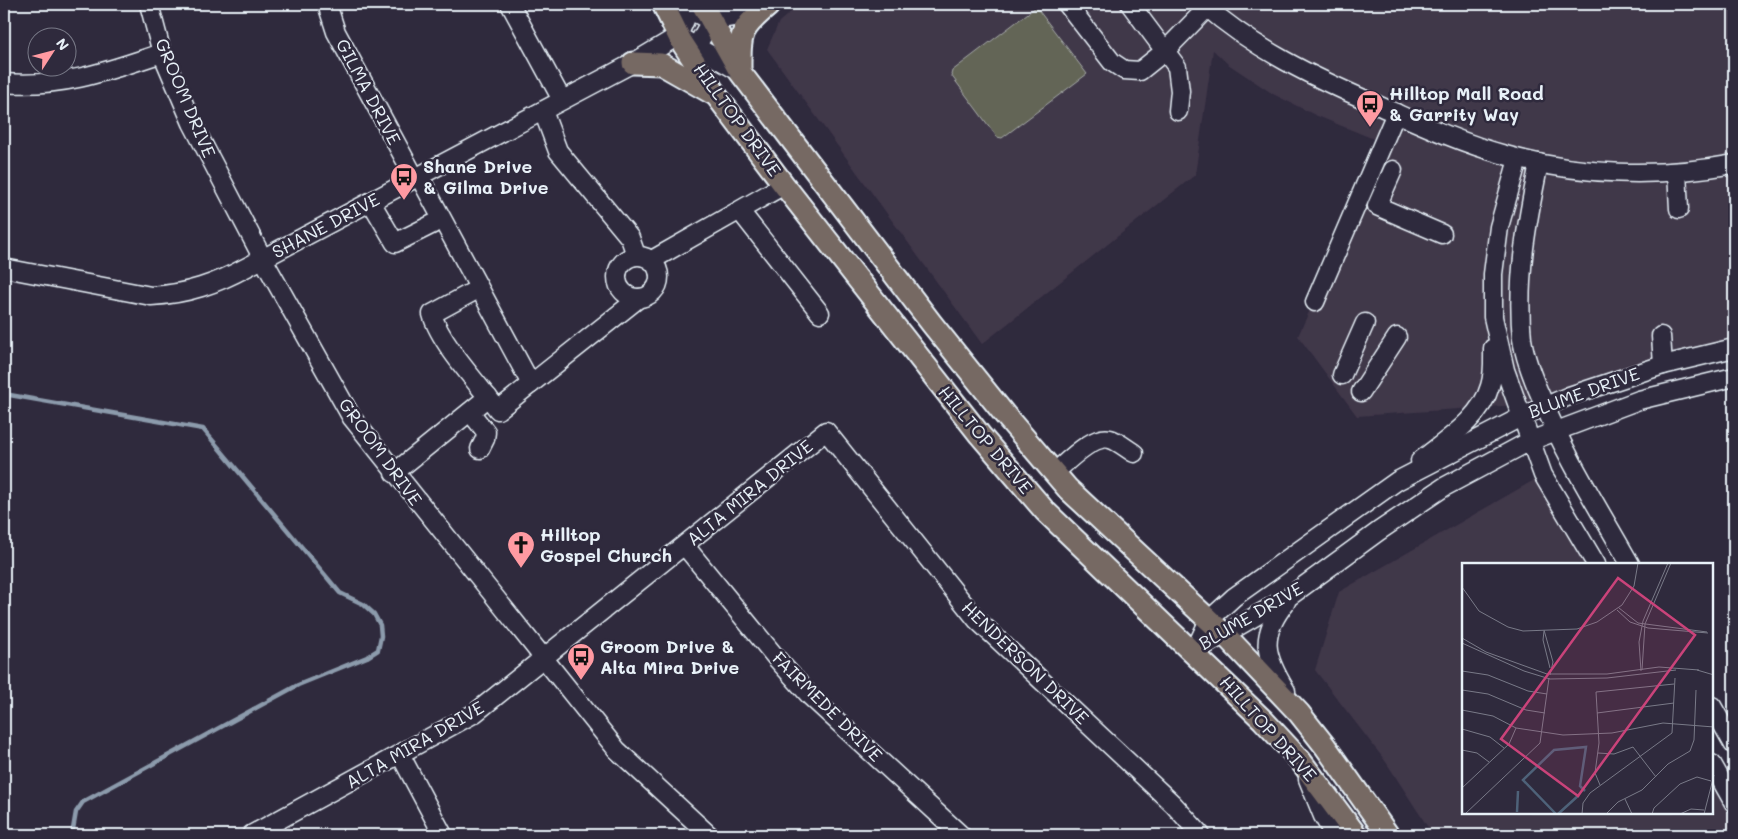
<svg xmlns="http://www.w3.org/2000/svg" width="1738" height="839" font-family="Mali,sans-serif">
<style>
.built{fill:#41374a}
.green{fill:#636557;stroke:#a6aba8}
.lines{fill:none;stroke-linecap:round;stroke-linejoin:round}
.stream{stroke:#8c9bac;stroke-width:4.5}
.minor-casing{stroke:#e8f1f8;stroke-width:21}
.major-casing{stroke:#e8f1f8;stroke-width:25}
.minor{stroke:#2f2a3d;stroke-width:18}
.major{stroke:#766964;stroke-width:21}
.labels{text-anchor:middle;stroke-width:5;stroke-linejoin:round;paint-order:stroke}
.street-label{font-size:18px;fill:#e8f1f8;stroke:#2f2a3d}
.poi-label{font-size:18px;font-weight:bold;fill:#e8f1f8;stroke:#2f2a3d;text-anchor:start}
.inset-river{fill:none;stroke:#4e6279;stroke-width:2.5}
.inset-road{fill:none;stroke:#797a88;stroke-width:1}
.view{fill:#ca437a;fill-opacity:0.15;stroke:#ca437a;stroke-width:2.5}
.inset-edge{fill:none;stroke:#e8f1f8;stroke-width:2.5}
</style>
<rect width="100%" height="100%" fill="#2f2a3d"/>
<filter id="ink" filterUnits="userSpaceOnUse"><feTurbulence type="fractalNoise" baseFrequency=".02" numOctaves="2"/><feDisplacementMap in="SourceGraphic" scale="10" xChannelSelector="R" yChannelSelector="G"/><feConvolveMatrix kernelMatrix="1 2 1 2 8 2 1 2 1" color-interpolation-filters="sRGB"/></filter>
<g filter="url(#ink)">
<g class="built">
<path d="M800 4H1734V346L1531 404 1357 416 1298 336 1386 144 1315 115 1273 94 1228 64 1213 50 1195 175 982 344 767 49 779 22Z"/>
<path d="M1543 475 1595 564H1463V813H1712V767L1734 806V835H1433L1386 762 1315 670 1339 592Z"/>
</g>
<path class="green" d="M1036 7 1087 74 1002 138 997 137 951 75 952 71Z"/>
<g class="lines">
<g class="stream">
<path d="M4 394 203 429 340 593 363 604 374 614 380 625 381 636 378 650 367 657 298 685 83 802 76 812 72 835"/>
<path d="M4 833 7 835"/>
</g>
<defs>
<g id="minor">
<path d="M149 4 162 53 192 123 263 259 352 418 617 750 709 835"/>
<path d="M327 4 336 32 415 178"/>
<path d="M510 4 562 100"/>
<path d="M678 4 711 21 745 15 764 7"/>
<path d="M1067 4 1112 62 1124 70 1140 71 1165 51 1130 4"/>
<path d="M1203 4C1254 49 1313 77 1375 104 1418 123 1461 143 1505 155 1579 176 1659 178 1734 164"/>
<path d="M678 36 740 72"/>
<path d="M691 56 711 21 730 4"/>
<path d="M4 83C62 88 108 71 162 53"/>
<path d="M543 111 558 151 630 238 636 255"/>
<path d="M1178 111 1180 91 1177 67 1165 51 1207 8"/>
<path d="M1518 159 1499 227 1493 274V317L1505 370 1543 475 1596 564"/>
<path d="M1539 163C1527 221 1516 279 1522 339 1525 359 1533 379 1541 397 1565 456 1599 509 1630 564"/>
<path d="M1393 170 1377 206 1442 234"/>
<path d="M1677 172 1679 209"/>
<path d="M419 176 531 384"/>
<path d="M371 202 395 243 433 224"/>
<path d="M740 211 820 313"/>
<circle cx="638" cy="277" r="21"/>
<path d="M652 260 784 185"/>
<path d="M4 268 151 296C187 294 216 284 247 267L633 63 678 36 692 4"/>
<path d="M478 289 432 314C440 343 479 385 498 410L639 298"/>
<path d="M1315 302 1396 113"/>
<path d="M1661 336 1663 365"/>
<path d="M1342 375 1365 323"/>
<path d="M1361 392 1397 337"/>
<path d="M470 412 486 432 485 439 480 449"/>
<path d="M1420 461C1444 441 1481 419 1490 386 1494 374 1493 360 1493 348"/>
<path d="M394 473 488 397"/>
<path d="M1054 473C1067 462 1093 434 1110 439 1118 441 1127 449 1134 453"/>
<path d="M685 546 778 660 811 697 961 835"/>
<path d="M1194 652 1209 620 1234 597 1397 481 1521 417 1569 396 1663 365 1734 348"/>
<path d="M1194 652 1290 596 1379 531 1444 487 1530 441 1639 400 1734 377"/>
<path d="M1286 691C1264 655 1259 636 1286 602"/>
<path d="M1712 706 1734 745"/>
<path d="M401 756 443 835"/>
<path d="M1712 764 1734 803"/>
<path d="M1308 779 1323 816 1334 835"/>
<path d="M251 835 475 713 826 431 977 620 1173 804 1201 835"/>
</g>
<g id="major">
<path d="M663 4 681 41 716 95 784 185 980 435 1045 511 1263 720 1300 760 1356 835"/>
<path d="M702 4 740 72 932 324 1005 415 1068 489 1225 635 1299 713 1325 746 1388 835"/>
<path d="M633 63 661 64 712 93"/>
<path d="M740 70C740 33 740 29 768 6"/>
</g>
</defs>
<use href="#minor" class="minor-casing"/>
<use href="#major" class="major-casing"/>
<use href="#minor" class="minor"/>
<use href="#major" class="major"/>
</g>
</g>
<defs>
<symbol id="bus-pin" viewBox="-11 -11 22 30"><path d="M0 17L-7.5 6A9.5 9.5 0 1 1 7.5 6Z" fill="#ff9aa2" stroke="#2f2a3d"/><path d="M-5-6H5V4H4V6H2V4H-2V6H-4V4H-5ZM-3.5-4V0h7V-4ZM-3.5 1.2v1.5H-2V1.2ZM2 1.2v1.5H3.5V1.2Z" fill="#111"/></symbol>
<symbol id="church-pin" viewBox="-11 -11 22 30"><path d="M0 17L-7.5 6A9.5 9.5 0 1 1 7.5 6Z" fill="#ff9aa2" stroke="#2f2a3d"/><path d="M-1.2-6h2.4v3.5h3.3v2.4h-3.3V6h-2.4V-.1h-3.3v-2.4h3.3Z" fill="#111"/></symbol>
</defs>
<g fill-rule="evenodd">
<use href="#bus-pin" x="1354" y="88" width="32" height="43"/>
<use href="#bus-pin" x="388" y="161" width="32" height="43"/>
<use href="#church-pin" x="505" y="529" width="32" height="43"/>
<use href="#bus-pin" x="565" y="641" width="32" height="43"/>
</g>
<g class="labels">
<g class="street-label">
<text transform="translate(368 92) rotate(62)" y="6">GILMA DRIVE</text>
<text transform="translate(185 98) rotate(67)" y="6">GROOM DRIVE</text>
<text transform="translate(737 120) rotate(54)" y="6">HILLTOP DRIVE</text>
<text transform="translate(326 226) rotate(-28)" y="6">SHANE DRIVE</text>
<text transform="translate(1584 393) rotate(-20)" y="6">BLUME DRIVE</text>
<text transform="translate(985 440) rotate(50)" y="6">HILLTOP DRIVE</text>
<text transform="translate(380 452) rotate(54)" y="6">GROOM DRIVE</text>
<text transform="translate(750 493) rotate(-39)" y="6">ALTA MIRA DRIVE</text>
<text transform="translate(1251 616) rotate(-30)" y="6">BLUME DRIVE</text>
<text transform="translate(1025 663) rotate(44)" y="6">HENDERSON DRIVE</text>
<text transform="translate(827 707) rotate(45)" y="6">FAIRMEDE DRIVE</text>
<text transform="translate(1268 729) rotate(48)" y="6">HILLTOP DRIVE</text>
<text transform="translate(415 745) rotate(-30)" y="6">ALTA MIRA DRIVE</text>
</g>
<g class="poi-label">
<text x="1389" y="100">Hilltop Mall Road<tspan x="1389" dy="21">&amp; Garrity Way</tspan></text>
<text x="423" y="173">Shane Drive<tspan x="423" dy="21">&amp; Gilma Drive</tspan></text>
<text x="540" y="541">Hilltop<tspan x="540" dy="21">Gospel Church</tspan></text>
<text x="600" y="653">Groom Drive &amp;<tspan x="600" dy="21">Alta Mira Drive</tspan></text>
</g>
</g>
<g transform="translate(1462 563)">
<rect width="251" height="251" fill="#2f2a3d"/>
<path class="inset-river" d="M55 249 56 228M94 251 61 217 92 187 124 184 118 223 123 228M96 251 117 232"/>
<path class="inset-road" d="M0 24 17 48 46 64 61 68 115 66 135 59 160 42 172 23 176 0M157 45 176 60 245 69M155 47 168 59 186 65 246 70M82 67 91 99 88 112M82 68 81 77 88 105M0 75 24 89 85 111H145L197 104 237 107M0 80 62 108 88 116 145 115 214 107M180 107 183 61 209 0M235 107 252 112M0 108 26 112 66 128 85 131M179 108 177 79 181 58 206 0M0 127 26 131 64 147 83 150M0 147 31 153 54 165 101 172 150 170 201 160 252 164M135 150 212 140M0 166 28 174 42 185M0 187 15 190 27 199M136 190 152 191 171 184 194 214M138 222 133 210 137 180 134 129 212 121M0 225 47 181 54 165M163 236 170 251M3 251 78 180 87 115M120 251 121 240 128 230 210 170 213 115M144 251 156 239 180 227 206 201 228 188 232 177 234 127M190 251 192 245 218 221 235 214 249 218M218 251 229 246 242 247M242 251 252 212"/>
<path class="view" d="M156 15 233 72 116 233 39 176Z"/>
<rect width="251" height="251" class="inset-edge"/>
</g>
<rect width="1738" height="839" fill="none" stroke="#2f2a3d" stroke-width="20"/>
<rect x="10" y="10" width="1718" height="819" fill="none" stroke="#e8f1f8" stroke-width="2" filter="url(#ink)"/>
<g transform="translate(52 52) rotate(54)"><circle r="24" fill="#2f2a3d" stroke="#797a88"/>
<path d="M0-4L9 19L0 12L-9 19Z" fill="#ff9aa2"/>
<text y="-8" font-size="14" font-weight="bold" text-anchor="middle" fill="#e8f1f8">N</text>
</g>
</svg>
